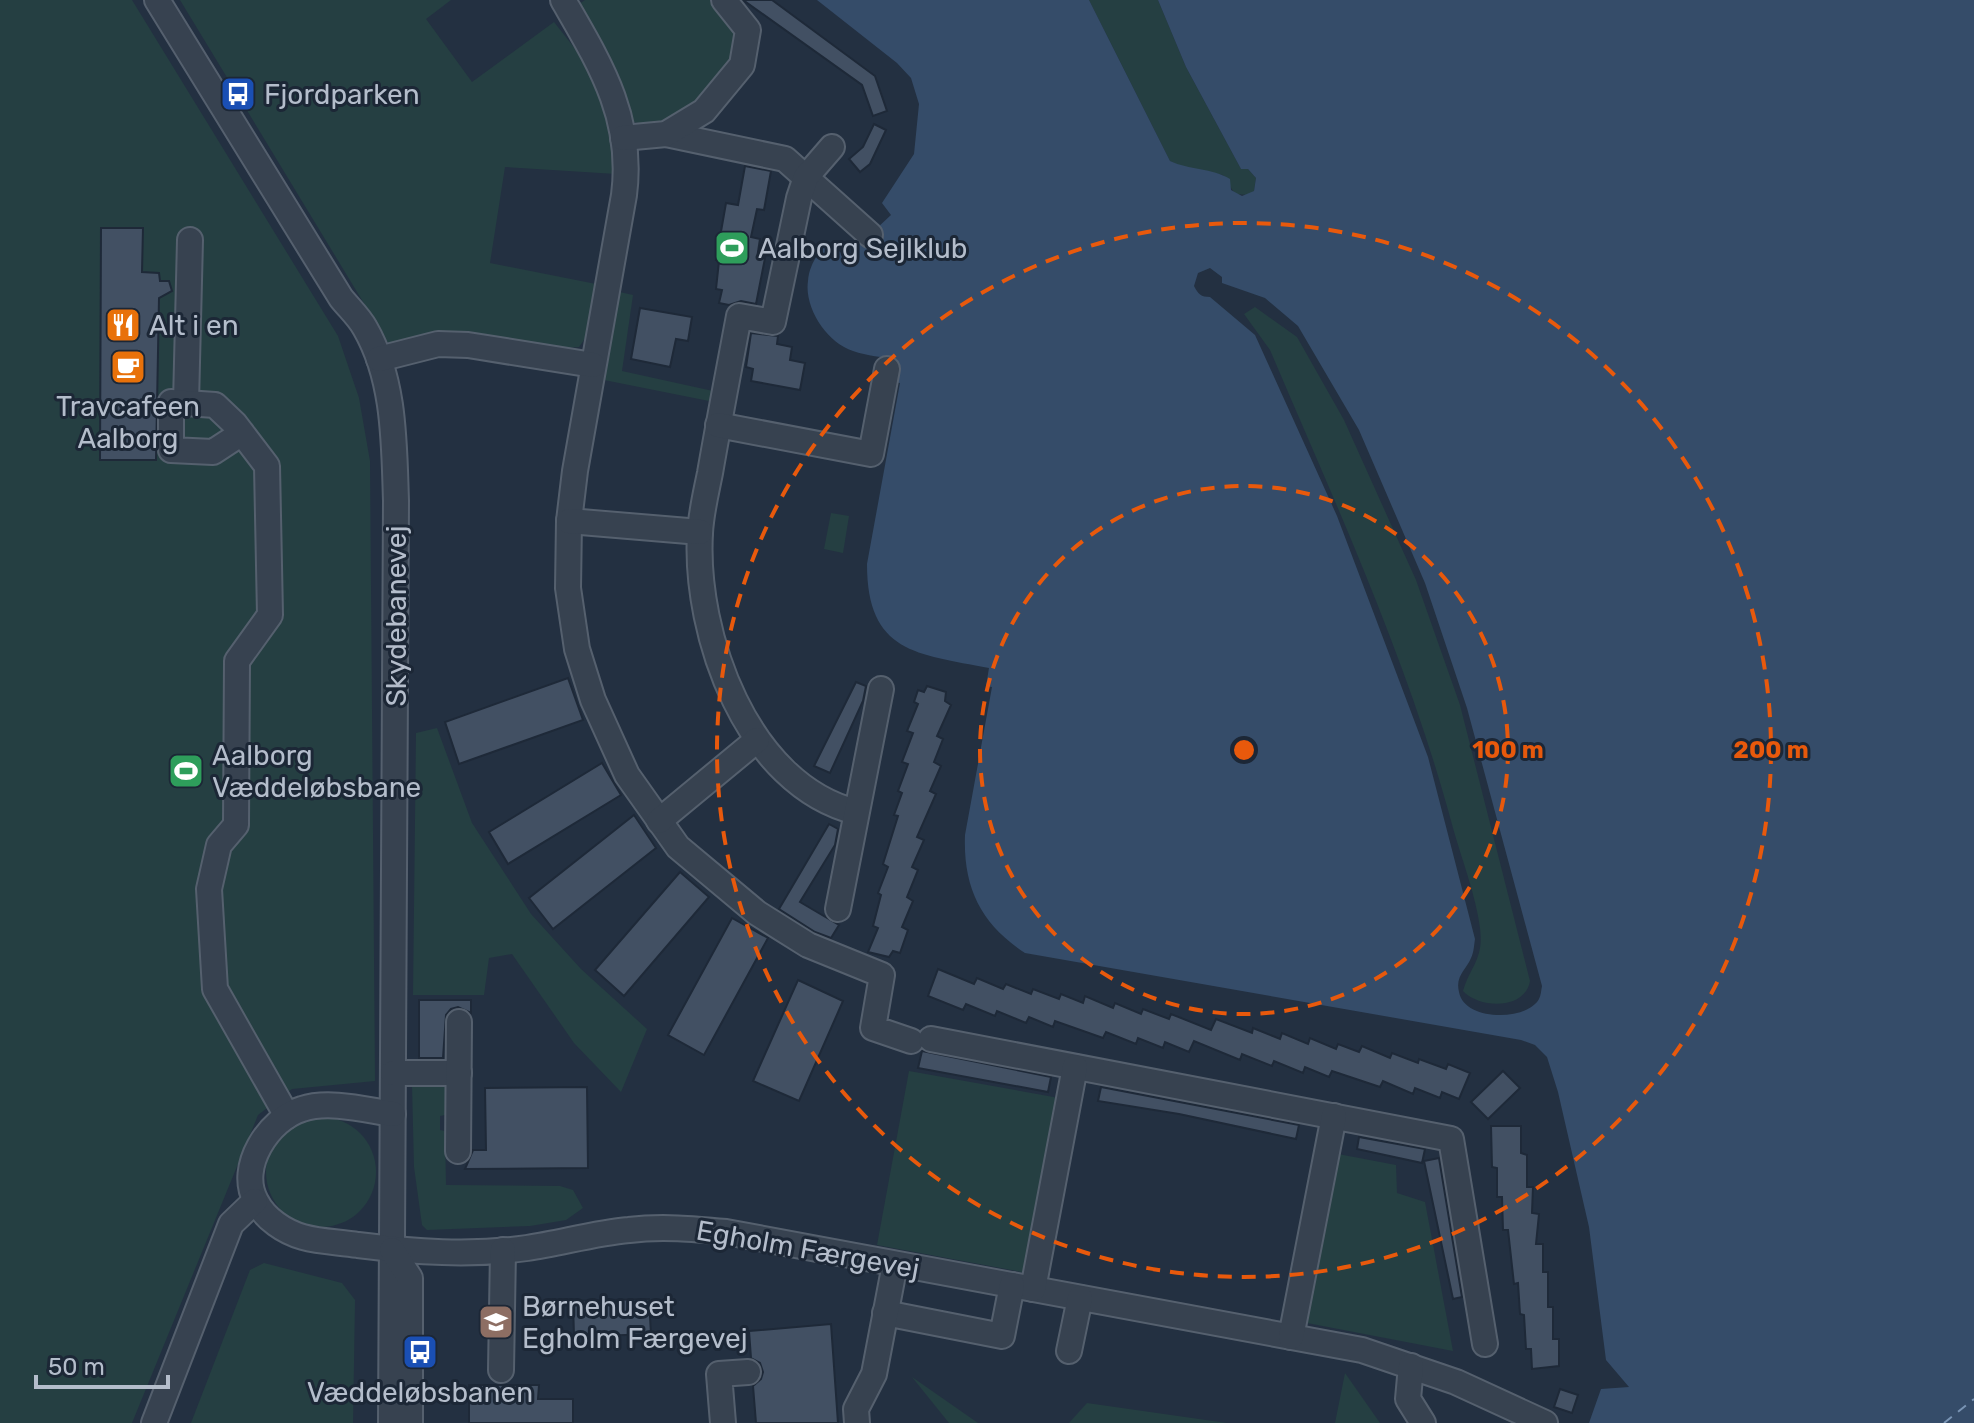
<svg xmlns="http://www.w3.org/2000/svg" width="1974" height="1423" font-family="Rubik,sans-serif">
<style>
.green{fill:#253f42}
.water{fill:#354c69;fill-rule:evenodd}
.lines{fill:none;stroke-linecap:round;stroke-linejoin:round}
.ferry{stroke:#7994b4;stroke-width:2;stroke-dasharray:10 8;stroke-linecap:butt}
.building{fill:#425063;stroke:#1e2938;stroke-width:2}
.minor-casing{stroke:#55606e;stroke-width:28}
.minor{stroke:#374250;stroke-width:24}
.ring{fill:none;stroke:#e8590c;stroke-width:4;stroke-dasharray:14 10}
.labels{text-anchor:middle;stroke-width:6;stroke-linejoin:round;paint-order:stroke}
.poi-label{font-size:28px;fill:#b4bdcb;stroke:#1c2736;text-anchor:start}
.street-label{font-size:28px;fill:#b4bdcb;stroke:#1c2736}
.centre{fill:#e8590c;stroke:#1c2736;stroke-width:4}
.ring-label{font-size:24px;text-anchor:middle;font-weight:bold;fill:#e8590c;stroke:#1c2736;stroke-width:6;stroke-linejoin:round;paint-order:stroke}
</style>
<rect width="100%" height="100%" fill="#233041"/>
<g class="green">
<path d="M0 0H132L338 336 359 398 370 461 375 1081 292 1089 258 1115 132 1423H0Z"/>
<path d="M180 0H451L426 19 472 82 554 22 595 74 607 113 616 174 505 167 490 263 596 284 586 337 579 347 566 348 459 332 388 343Z"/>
<path d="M585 0H717L730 15 737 55 689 114 648 125 629 121 575 7Z"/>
<path d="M1089 0H1158L1186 67 1241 169H1248L1256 178 1254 191 1249 195 1235 194 1223 175 1180 166 1170 161Z"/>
<path d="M615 291 633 295 622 371 713 391 709 401 599 379Z"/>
<path d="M1255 307 1297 337 1344 420 1416 580 1460 705 1530 981C1525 1010 1480 1009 1463 991 1471 965 1484 959 1480 928 1476 896 1462 860 1453 828 1409 663 1337 507 1270 350L1244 314Z"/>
<path d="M831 513 849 516 843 553 824 549Z"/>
<path d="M437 728 472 823 531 914 581 969 647 1029 621 1092 574 1043 512 954 489 958 484 995H413L416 733Z"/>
<path d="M909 1071 1059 1098 1027 1273 877 1245Z"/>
<path d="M412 1085H445V1115L440 1116V1130L445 1131 446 1185 560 1186 573 1190 583 1208 566 1220 530 1226 427 1230 422 1225 414 1167Z"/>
<circle cx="321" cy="1172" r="55"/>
<path d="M1338 1154 1396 1165 1397 1193 1425 1202 1453 1351 1307 1323Z"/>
<path d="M264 1263 342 1283 355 1300 353 1423H191L250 1270Z"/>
<path d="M1345 1373 1380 1423H1335Z"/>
<path d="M912 1377 978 1423H949Z"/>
<path d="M1087 1403 1227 1423H1069Z"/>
</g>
<path class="water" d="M817 0H1089L1170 161C1189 170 1212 168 1230 179L1231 190 1242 196 1254 191 1256 178 1248 169H1241L1186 67 1158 0H1974V1423H1589L1601 1389 1629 1387 1606 1360 1589 1227 1558 1092 1547 1057 1535 1045 1521 1040 1025 953C981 924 963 888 965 835L992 687 986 686 989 668C917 654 867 653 867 564L900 383 893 382 897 359C883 357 867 356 853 351 827 343 804 308 808 281 809 265 818 254 827 241L846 257 891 215 882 203 914 154 919 104 911 78 897 63ZM1210 268 1222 277V283L1265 298 1298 326 1359 430 1425 583 1467 708 1542 986C1541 991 1541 995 1539 999 1526 1022 1464 1021 1459 992 1455 976 1466 970 1471 958 1474 952 1474 945 1475 939L1428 757 1337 516 1255 335 1210 297C1201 297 1198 294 1194 286L1198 273Z"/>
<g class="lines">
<path class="ferry" d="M1944 1423 1974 1399"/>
</g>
<g class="building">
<path d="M743 0H772L875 76 887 111 873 116 862 85Z"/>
<path d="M874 124 886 130 870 164 860 172 849 159 863 147Z"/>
<path d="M745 166 771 171 764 210 757 209 751 237 760 239 758 252 766 253 756 304 741 301 729 305 719 303 722 290 716 289 719 261 716 260 726 203 738 205Z"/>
<path d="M101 228H143L142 272 159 273 160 281H169L172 291 159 298 156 460H100Z"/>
<path d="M640 308 692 317 688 341 676 339 670 367 631 359Z"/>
<path d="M751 333 778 336 777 344 792 347 790 360 805 363 800 390 751 381 753 369 746 367Z"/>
<path d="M568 678 583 720 459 764 445 722Z"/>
<path d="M856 682 866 686 863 701 830 773 814 766Z"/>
<path d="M927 686 946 692 945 701 951 705 937 736 943 739 934 762 941 766 930 791 936 794 917 837 924 840 912 867 918 870 907 897 913 901 902 927 908 930 900 953 893 951 889 957 868 952 878 928 873 926 881 895 878 893 888 867 883 864 898 816 894 815 902 793 898 791 908 764 902 762 913 733 907 731 918 704 914 702 918 690 924 692Z"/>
<path d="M602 763 621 795 508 864 489 832Z"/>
<path d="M634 815 656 848 553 929 529 898Z"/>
<path d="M829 824 838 829 835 845 800 902 839 925 831 938 815 932 779 909Z"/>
<path d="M680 872 709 897 624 996 595 970Z"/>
<path d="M732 918 768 938 704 1055 668 1035Z"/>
<path d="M938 969 974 984 977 978 1003 989 1006 984 1031 994 1033 989 1059 999 1061 994 1083 1003 1085 996 1113 1008 1115 1003 1141 1014 1143 1009 1169 1019 1171 1014 1211 1030 1216 1019 1252 1033 1253 1028 1280 1039 1282 1033 1308 1044 1310 1038 1336 1049 1338 1044 1359 1052 1362 1046 1390 1058 1392 1053 1418 1063 1419 1059 1446 1069 1448 1064 1470 1073 1459 1099 1442 1092 1440 1098 1415 1088 1413 1094 1383 1081 1380 1087 1332 1071 1329 1077 1305 1067 1303 1073 1274 1061 1272 1066 1242 1054 1240 1060 1194 1041 1189 1052 1165 1042 1163 1048 1138 1038 1136 1044 1106 1032 1103 1038 1055 1021 1053 1027 1029 1017 1026 1023 997 1011 995 1016 966 1004 963 1010 928 996Z"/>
<path d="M798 980 843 1001 799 1101 753 1081Z"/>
<path d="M419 1000H471V1013L458 1007 451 1009 446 1015 443 1058H419Z"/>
<path d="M922 1051 1051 1077 1048 1092 918 1068Z"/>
<path d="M1503 1071 1520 1088 1488 1119 1471 1102Z"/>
<path d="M587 1087 588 1168 465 1169 473 1150H486L485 1088Z"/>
<path d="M1101 1087 1299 1125 1296 1139 1179 1114 1098 1101Z"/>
<path d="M1491 1126H1521V1153L1527 1155V1187H1533L1532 1213 1539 1214 1536 1244H1543V1272H1548V1307H1553V1339H1559V1366L1532 1369 1531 1349H1526L1524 1315 1520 1314 1518 1283 1514 1284 1508 1230H1503L1502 1197H1497V1168L1492 1167Z"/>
<path d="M1359 1137 1425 1149 1422 1163 1357 1149Z"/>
<path d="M1439 1158 1462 1297 1453 1299 1424 1161Z"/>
<path d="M649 1299 651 1334 574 1337 573 1301Z"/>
<path d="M831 1324 838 1423H756L753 1386 761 1379 763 1372 760 1363 751 1358 749 1331Z"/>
<path d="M469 1385H539L538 1399H573V1423H469Z"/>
<path d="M1560 1389 1578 1395 1572 1413 1554 1407Z"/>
</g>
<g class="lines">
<defs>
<g id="minor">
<path d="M157 0 341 298C349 308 359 317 365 328 395 380 394 443 396 501L391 1423"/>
<path d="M563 0C600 64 634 118 624 195L575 471 569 521 568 588 577 649 593 700 627 775 678 847 757 913 808 945 882 975 873 1028 911 1041"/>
<path d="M666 134 785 159 870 235"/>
<path d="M623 138 666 134 704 111 742 65 748 30 724 0"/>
<path d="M832 147 806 177 799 198 773 322 739 316C729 369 719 421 710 473 706 493 701 513 700 533 694 634 747 785 856 812"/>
<path d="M379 359 438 344 468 345 593 365"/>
<path d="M186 403 190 240"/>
<path d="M718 425 871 454 887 369"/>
<path d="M242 433 213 452 171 450V402L215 405 235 424 267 466 270 615 237 661 236 825 219 845 209 889 215 989 287 1116"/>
<path d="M569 521 700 532"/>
<path d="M659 821 757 740"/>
<path d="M838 909 881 689"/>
<path d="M931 1039 1451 1139 1485 1344"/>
<path d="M393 1073H459"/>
<path d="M393 1114C366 1110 329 1100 302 1109 269 1119 237 1167 256 1201 265 1219 285 1232 303 1237 321 1242 340 1242 358 1245 414 1252 471 1256 527 1248 561 1243 595 1233 629 1230 662 1226 694 1229 726 1232L1362 1350 1456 1382 1545 1423"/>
<path d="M458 1151 459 1022"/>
<path d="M392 1250 410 1278V1423"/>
<path d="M1033 1289 1075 1067"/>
<path d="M885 1313 1002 1336 1012 1285"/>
<path d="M1291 1337 1334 1116"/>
<path d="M1069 1351 1080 1298"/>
<path d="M1411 1366 1408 1399 1423 1423"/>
<path d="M501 1370 503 1250"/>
<path d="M154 1423 231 1224 255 1201"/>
<path d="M723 1423 719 1374 748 1372"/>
<path d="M857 1423 856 1409 874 1374 895 1264"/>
</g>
</defs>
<use href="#minor" class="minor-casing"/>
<use href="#minor" class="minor"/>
</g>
<g class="ring">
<circle cx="1244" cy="750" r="264"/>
<circle cx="1244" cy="750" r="527"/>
</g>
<defs>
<symbol id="bus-square" viewBox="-11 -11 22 22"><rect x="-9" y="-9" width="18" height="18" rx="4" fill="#1a4fb4" stroke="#1c2736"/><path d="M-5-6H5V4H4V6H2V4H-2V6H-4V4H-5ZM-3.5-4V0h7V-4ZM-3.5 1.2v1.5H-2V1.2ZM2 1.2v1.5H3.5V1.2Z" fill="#fff"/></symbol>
<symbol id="stadium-square" viewBox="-11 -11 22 22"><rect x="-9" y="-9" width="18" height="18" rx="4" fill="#2e9e5b" stroke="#1c2736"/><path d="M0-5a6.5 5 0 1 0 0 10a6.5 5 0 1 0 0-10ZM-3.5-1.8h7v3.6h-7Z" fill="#fff"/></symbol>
<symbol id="restaurant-square" viewBox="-11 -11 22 22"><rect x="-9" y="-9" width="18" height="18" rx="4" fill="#e8710a" stroke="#1c2736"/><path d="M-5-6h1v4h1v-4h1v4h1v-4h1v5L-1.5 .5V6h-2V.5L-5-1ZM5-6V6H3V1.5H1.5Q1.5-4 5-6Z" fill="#fff"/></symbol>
<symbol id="cafe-square" viewBox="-11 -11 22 22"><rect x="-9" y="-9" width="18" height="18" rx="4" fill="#e8710a" stroke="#1c2736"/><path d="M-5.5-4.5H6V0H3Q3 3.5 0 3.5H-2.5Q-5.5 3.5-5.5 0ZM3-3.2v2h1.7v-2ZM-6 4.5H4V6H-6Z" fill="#fff"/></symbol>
<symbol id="school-square" viewBox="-11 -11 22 22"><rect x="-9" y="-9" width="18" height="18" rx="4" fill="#8d6e63" stroke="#1c2736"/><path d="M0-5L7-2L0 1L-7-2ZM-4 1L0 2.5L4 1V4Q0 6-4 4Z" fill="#fff"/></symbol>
</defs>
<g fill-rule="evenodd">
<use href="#bus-square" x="218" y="74" width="40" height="40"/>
<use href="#stadium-square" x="712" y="228" width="40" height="40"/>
<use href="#restaurant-square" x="103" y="305" width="40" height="40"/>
<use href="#cafe-square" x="108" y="347" width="40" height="40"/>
<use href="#stadium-square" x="166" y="751" width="40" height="40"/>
<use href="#school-square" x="476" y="1302" width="40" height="40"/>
<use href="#bus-square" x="400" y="1332" width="40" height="40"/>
</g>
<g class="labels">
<g class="poi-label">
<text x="264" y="104">Fjordparken</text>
<text x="758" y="258">Aalborg Sejlklub</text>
<text x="149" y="335">Alt i en</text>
<text x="128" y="416" text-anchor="middle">Travcafeen<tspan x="128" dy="32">Aalborg</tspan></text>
<text x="212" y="765">Aalborg<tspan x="212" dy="32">Væddeløbsbane</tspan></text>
<text x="522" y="1316">Børnehuset<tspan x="522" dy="32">Egholm Færgevej</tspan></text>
<text x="420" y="1402" text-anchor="middle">Væddeløbsbanen</text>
</g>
<g class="street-label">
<text transform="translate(396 616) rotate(-90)" y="10">Skydebanevej</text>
<text transform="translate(808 1249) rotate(10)" y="10">Egholm Færgevej</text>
</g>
</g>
<circle cx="1244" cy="750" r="12" class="centre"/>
<g class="ring-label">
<text x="1508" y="758">100 m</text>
<text x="1771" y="758">200 m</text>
</g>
<path d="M36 1375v12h132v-12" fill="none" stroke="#b4bdcb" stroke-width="4"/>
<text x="48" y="1375" font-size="24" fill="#b4bdcb" stroke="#1c2736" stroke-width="6" paint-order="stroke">50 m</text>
</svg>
